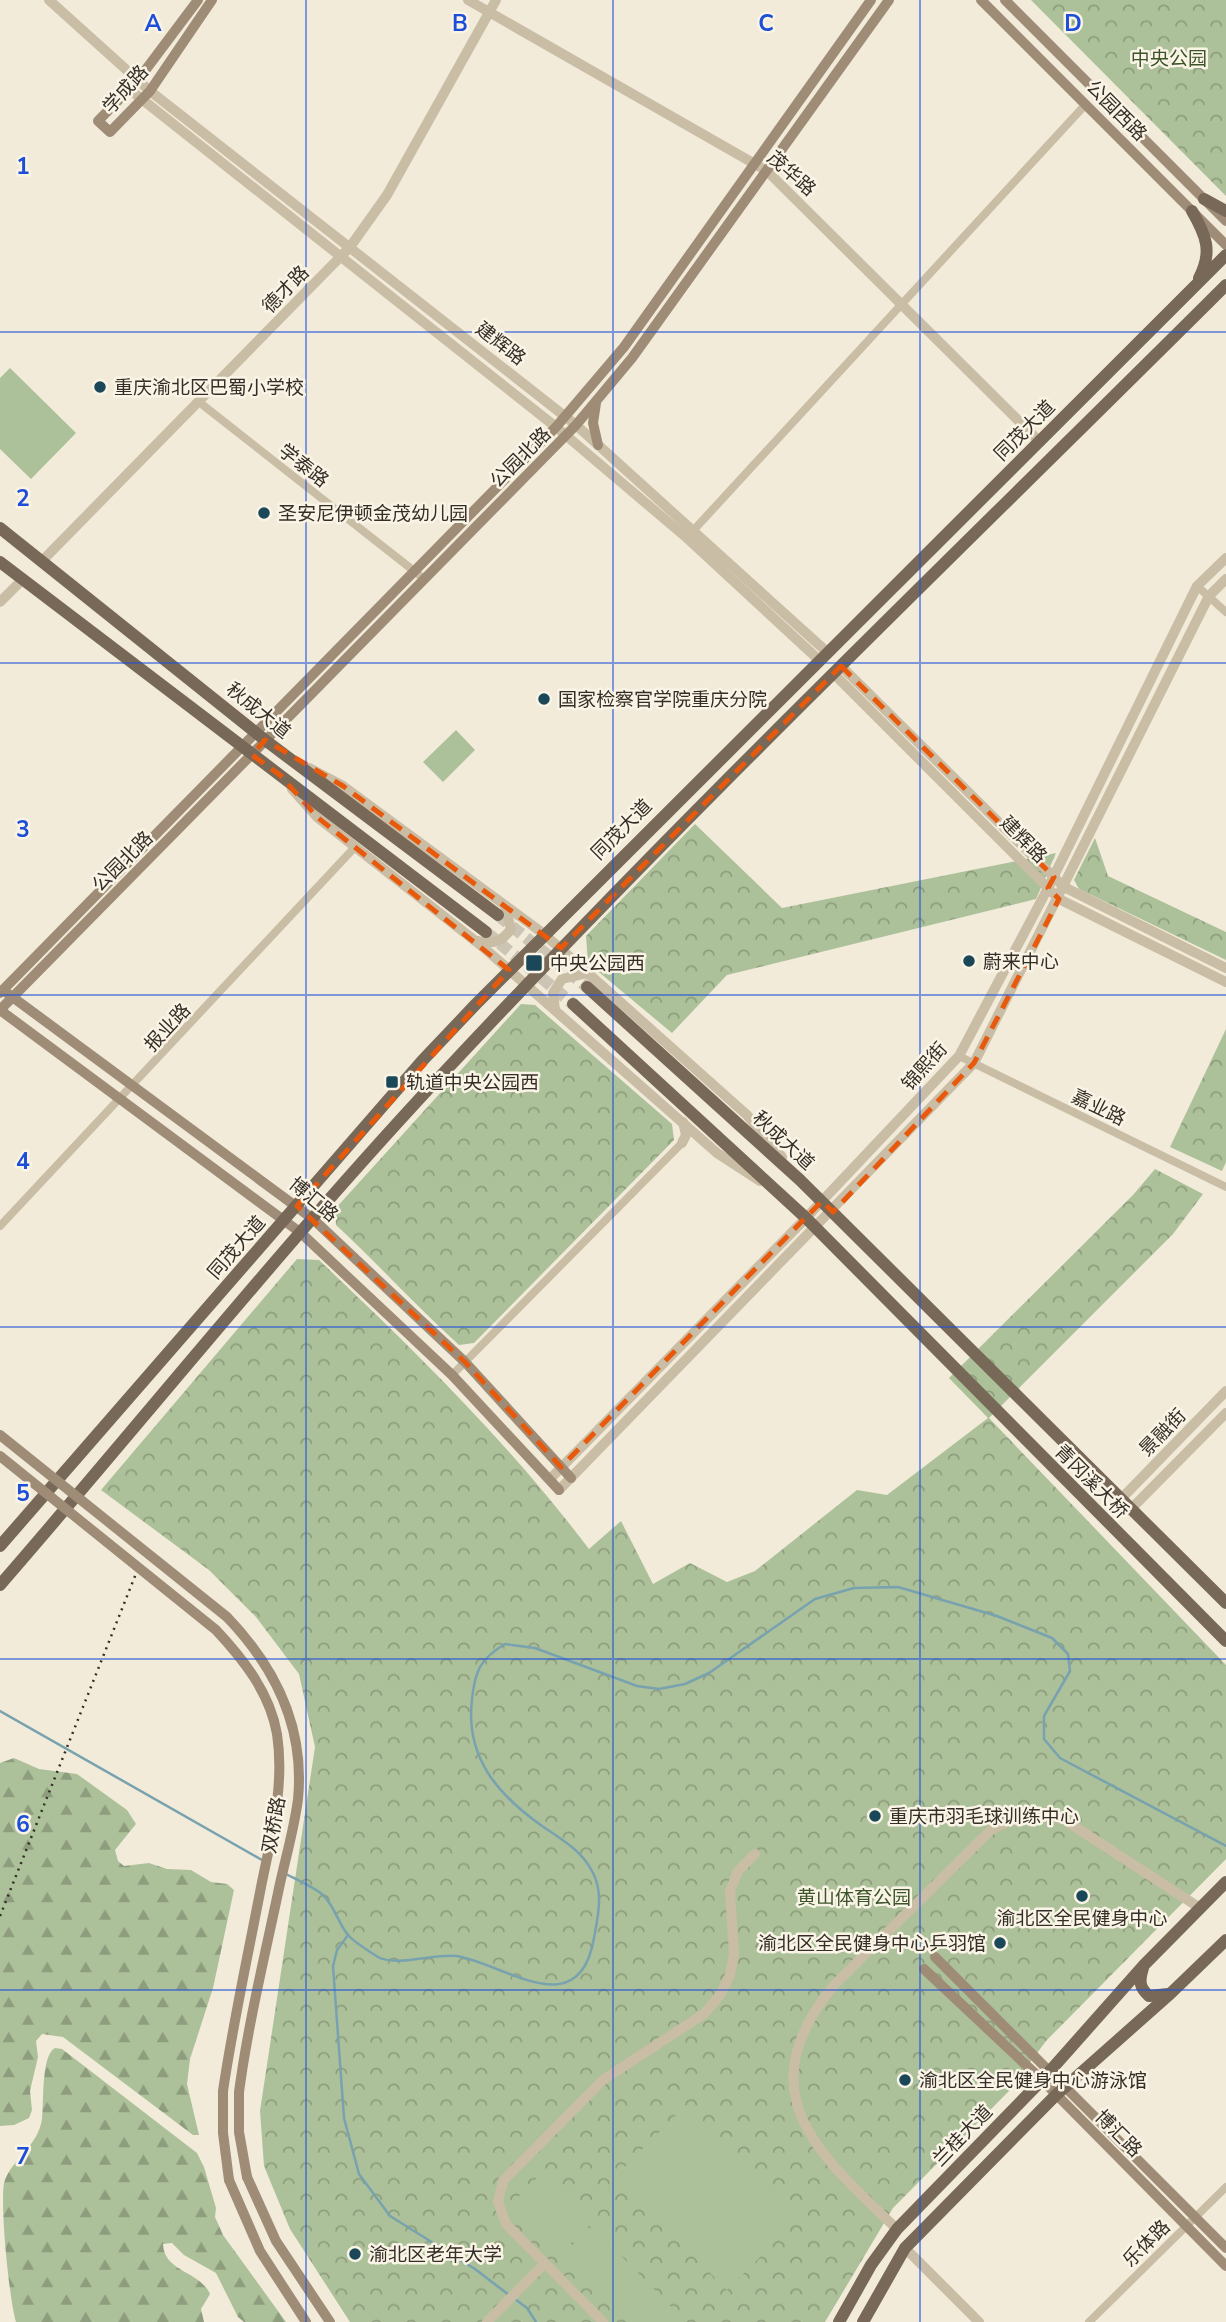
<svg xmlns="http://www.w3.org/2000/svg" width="1226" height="2322" font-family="'Nunito Sans','Noto Sans SC',sans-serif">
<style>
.forest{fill:url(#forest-firs)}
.park{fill:url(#park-crowns)}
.pitch{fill:#acc199}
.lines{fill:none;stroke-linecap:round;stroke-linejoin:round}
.stream{stroke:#78a2af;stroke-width:2.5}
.primary-tunnel{stroke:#ccc5b5;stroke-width:12;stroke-dasharray:12 6;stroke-linecap:butt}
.minor{stroke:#cabda5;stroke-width:8}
.tertiary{stroke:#cabda5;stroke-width:10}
.secondary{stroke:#9e8c76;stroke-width:10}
.primary{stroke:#786857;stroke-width:12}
.rail{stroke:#352e27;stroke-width:2.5;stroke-dasharray:2 5;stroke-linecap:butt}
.secondary-bridge{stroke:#9e8c76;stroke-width:10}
.marked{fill:none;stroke:#e8590c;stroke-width:5;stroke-dasharray:14 9;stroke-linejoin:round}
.grid{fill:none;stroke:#1d4ed8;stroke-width:2;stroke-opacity:0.55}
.poi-dot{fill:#1b4858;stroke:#f9f4e6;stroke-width:2.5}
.labels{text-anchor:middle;stroke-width:5;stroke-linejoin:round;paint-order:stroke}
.park-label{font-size:19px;fill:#3d542a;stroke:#f9f4e6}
.street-label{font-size:19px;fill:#352e27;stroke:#f9f4e6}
.poi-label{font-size:19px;fill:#352e27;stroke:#f9f4e6;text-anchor:start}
.grid-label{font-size:23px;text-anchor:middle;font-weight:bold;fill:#1d4ed8;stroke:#f9f4e6;stroke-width:5;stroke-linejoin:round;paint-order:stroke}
</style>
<defs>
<pattern id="forest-firs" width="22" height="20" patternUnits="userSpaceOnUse" patternTransform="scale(1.75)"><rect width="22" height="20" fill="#acc199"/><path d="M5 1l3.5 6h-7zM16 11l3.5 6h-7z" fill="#8d9d7d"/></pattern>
<pattern id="park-crowns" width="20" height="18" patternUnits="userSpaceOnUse" patternTransform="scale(1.75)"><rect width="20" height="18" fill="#acc199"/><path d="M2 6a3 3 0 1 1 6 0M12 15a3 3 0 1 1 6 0" fill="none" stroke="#8d9d7d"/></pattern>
</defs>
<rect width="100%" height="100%" fill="#f2ebd9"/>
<g class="forest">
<path d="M14 1758 39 1769 77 1774 127 1810 136 1824 115 1850 118 1861 124 1866 149 1863 167 1869 191 1870 211 1882 227 1884 234 1890 213 1988 190 2059 187 2084 199 2135H193L63 2037 42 2034 36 2041 38 2057 30 2091 32 2110 29 2118 14 2125 0 2126V1763Z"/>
<path d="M55 2048 62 2049 197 2153 204 2167 216 2208 215 2217 223 2235 286 2322H244L238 2317 216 2273 184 2255 172 2243 163 2244C164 2272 200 2271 210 2294L201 2309 204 2322H16C9 2298 0 2206 4 2183 11 2159 38 2147 42 2119 44 2103 41 2055 55 2048Z"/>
</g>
<g class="park">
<path d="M1031 0H1226V196Z"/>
<path d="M695 824 782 908 1056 853 1036 899 727 975 672 1033 588 963 586 936Z"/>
<path d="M1095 838 1108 876 1226 932V960L1079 889 1074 880Z"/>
<path d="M521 1004 535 1005 672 1124 674 1140 474 1343 459 1345C416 1306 378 1264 336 1225L335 1209Z"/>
<path d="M1226 1029V1162L1222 1171 1170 1147Z"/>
<path d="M1155 1169 1203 1194 1173 1234 989 1418 1226 1665V1859L1046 2041 1009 2091 893 2208 825 2322H350L290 2229 264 2166 260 2111 315 1747 299 1674 256 1617 209 1570 101 1490 297 1259 319 1260C416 1352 508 1442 589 1549L621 1521 653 1584 690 1563 727 1582 755 1571 857 1490 887 1495 988 1418 949 1378 1133 1195Z"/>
</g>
<g class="pitch">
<path d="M10 368 76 433 31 479 0 449V378Z"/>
<path d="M456 730 475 750 443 782 423 762Z"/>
<path d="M686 2105 799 2218 727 2290 615 2177Z"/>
<path d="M541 2174 591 2224 561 2253 512 2203Z"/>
<path d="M592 2226 686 2322H629L562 2255Z"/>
</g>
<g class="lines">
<g class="stream">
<path d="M0 1711 262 1860"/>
<path d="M286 1874C297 1880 313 1886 323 1895 334 1905 338 1923 348 1935 355 1943 369 1951 378 1957 396 1967 437 1953 457 1956 507 1965 579 2025 594 1938 598 1916 604 1892 592 1871 581 1850 561 1839 542 1826 497 1794 465 1757 472 1699 475 1671 480 1659 505 1644L535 1648 637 1686 659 1689 685 1684 709 1673 815 1599 854 1588 898 1587 997 1616 1052 1638 1068 1654 1070 1671 1044 1716V1739L1060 1758 1226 1846"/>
<path d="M348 1935 337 1950 333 1966 344 2118 359 2174 390 2216 475 2269 509 2295"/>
<path d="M515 2299 527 2308 536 2322"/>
</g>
<g class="primary-tunnel">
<path d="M498 915 587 987"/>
<path d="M486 932 573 1004"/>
</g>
<g class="minor">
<path d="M199 402 423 578"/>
<path d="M691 533 1086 104"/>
<path d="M1197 586 1226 612"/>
<path d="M959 1056 1226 1187"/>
<path d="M0 1226 355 847"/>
<path d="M452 1375 682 1143"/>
<path d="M1089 2322 1226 2187"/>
</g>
<g class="tertiary">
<path d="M49 0 150 91 576 425 827 652"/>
<path d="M468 0 767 171 1039 441"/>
<path d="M129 89 556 427 687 538 819 660"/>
<path d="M43 560 350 247 387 195 496 0"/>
<path d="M0 602 23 579"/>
<path d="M841 666 1064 887 1226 968"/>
<path d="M833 673 1059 899 1226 982"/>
<path d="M309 768 343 786 544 934 747 1115 782 1157"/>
<path d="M292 789 317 817 483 947 717 1153 760 1181"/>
<path d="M477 941C493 944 501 943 511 929L505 906"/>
<path d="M555 1010 553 993 562 979 588 973"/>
<path d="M682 1143 686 1135 683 1122"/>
<path d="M550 1479 806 1218 959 1056 1048 888 1197 586 1226 558"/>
<path d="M559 1490 974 1063 1209 596 1226 579"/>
<path d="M1122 1498 1226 1391"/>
<path d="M1132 1508 1226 1413"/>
<path d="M897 2229C817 2153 746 2093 834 1985L991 1830C1017 1816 1035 1813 1063 1819L1200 1908"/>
<path d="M905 2248 979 2322"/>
<path d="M487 2322 545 2263"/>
<path d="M603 2322 506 2224 498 2202 503 2181 603 2080 705 2013 720 1995 730 1975 734 1954 730 1891 738 1871 755 1854"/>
</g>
<g class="secondary">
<path d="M198 0 138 80 98 121 110 132 150 91 212 0"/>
<path d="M981 0 1226 245"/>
<path d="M1005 0 1226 221"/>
<path d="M596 403 593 423 598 445"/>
<path d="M0 993 556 427 624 347 871 0"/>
<path d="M7 993 313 1219 465 1362 571 1478"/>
<path d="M0 1010 576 425 632 358 889 0"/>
<path d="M0 1010 301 1233 452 1375 559 1490"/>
<path d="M935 1957 1226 2248"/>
<path d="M924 1969 1042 2080 1226 2266"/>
<path d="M247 2177 276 2241 330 2322"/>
<path d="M229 2180 260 2251 306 2322"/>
</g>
<g class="primary">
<path d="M1204 199 1226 211"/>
<path d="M1192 211C1206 235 1213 252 1199 278"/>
<path d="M0 528 265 740 498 915"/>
<path d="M0 562 486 932"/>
<path d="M587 987 800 1180 1226 1603"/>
<path d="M573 1004 806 1218 1226 1641"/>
<path d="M0 1546 422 1061 476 1004 1226 255"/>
<path d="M0 1585C145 1418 284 1244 435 1082 690 808 961 549 1226 285"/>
<path d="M1143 1968C1139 1981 1139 1987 1149 1996L1168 1994"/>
<path d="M839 2322 871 2265 897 2229 1042 2080 1144 1965 1226 1882"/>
<path d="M863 2322 905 2248 1056 2095 1171 1993 1226 1940"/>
</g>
<path class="rail" d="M0 1916 137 1571"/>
<g class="secondary-bridge">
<path d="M0 1435 227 1617C275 1667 305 1727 298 1799 294 1831 284 1863 278 1893 264 1959 248 2025 239 2092V2132L247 2177"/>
<path d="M0 1456 216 1630C244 1660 270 1693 277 1734 285 1786 271 1837 261 1887 248 1955 233 2023 223 2091V2133L229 2180"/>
</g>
</g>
<path class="marked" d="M841 666 1054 877 1048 888 1059 899 974 1063 833 1212 822 1201 561 1467 465 1362 297 1206 509 970 317 817 280 775 252 755 265 740 343 786 561 948Z"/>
<path class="grid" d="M306 0V2322M613 0V2322M920 0V2322M0 332H1226M0 663H1226M0 995H1226M0 1327H1226M0 1659H1226M0 1990H1226"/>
<g class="poi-dot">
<circle cx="100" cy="387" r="7"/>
<circle cx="264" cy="513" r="7"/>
<circle cx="544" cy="699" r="7"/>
<circle cx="969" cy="961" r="7"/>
<rect x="525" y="954" width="18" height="18" rx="3.5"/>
<rect x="385" y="1075" width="14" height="14" rx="3.5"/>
<circle cx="875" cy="1816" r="7"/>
<circle cx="1082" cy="1896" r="7"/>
<circle cx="1000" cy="1943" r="7"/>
<circle cx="905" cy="2080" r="7"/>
<circle cx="355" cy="2254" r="7"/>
</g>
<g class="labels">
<g class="park-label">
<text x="1169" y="65">中央公园</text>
<text x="854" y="1904">黄山体育公园</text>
</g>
<g class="street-label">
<text transform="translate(125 89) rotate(-48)" y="7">学成路</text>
<text transform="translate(1117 110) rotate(45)" y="7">公园西路</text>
<text transform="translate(792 173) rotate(41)" y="7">茂华路</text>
<text transform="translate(285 289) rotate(-46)" y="7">德才路</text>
<text transform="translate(501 343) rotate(38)" y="7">建辉路</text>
<text transform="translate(1024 430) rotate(-45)" y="7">同茂大道</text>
<text transform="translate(520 457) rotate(-45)" y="7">公园北路</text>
<text transform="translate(304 465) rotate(38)" y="7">学泰路</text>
<text transform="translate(259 710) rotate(39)" y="7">秋成大道</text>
<text transform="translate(621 829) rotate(-45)" y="7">同茂大道</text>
<text transform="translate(1024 839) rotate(45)" y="7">建辉路</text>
<text transform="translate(122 861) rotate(-45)" y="7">公园北路</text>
<text transform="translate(167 1027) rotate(-47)" y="7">报业路</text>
<text transform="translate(924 1066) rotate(-48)" y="7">锦熙街</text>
<text transform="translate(1099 1107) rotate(26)" y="7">嘉业路</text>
<text transform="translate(784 1140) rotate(43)" y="7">秋成大道</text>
<text transform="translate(314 1199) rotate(40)" y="7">博汇路</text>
<text transform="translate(236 1247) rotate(-49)" y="7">同茂大道</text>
<text transform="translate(1162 1432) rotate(-46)" y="7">景融街</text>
<text transform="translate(1092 1481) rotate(45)" y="7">青冈溪大桥</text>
<text transform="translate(273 1825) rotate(-80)" y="7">双桥路</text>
<text transform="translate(1119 2133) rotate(45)" y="7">博汇路</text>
<text transform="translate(962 2135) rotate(-46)" y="7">兰桂大道</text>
<text transform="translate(1146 2243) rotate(-45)" y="7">乐体路</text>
</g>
<g class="poi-label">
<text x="114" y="394">重庆渝北区巴蜀小学校</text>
<text x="278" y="520">圣安尼伊顿金茂幼儿园</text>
<text x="558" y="706">国家检察官学院重庆分院</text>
<text x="983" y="968">蔚来中心</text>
<text x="550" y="970">中央公园西</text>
<text x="406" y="1089">轨道中央公园西</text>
<text x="889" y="1823">重庆市羽毛球训练中心</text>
<text x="1082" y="1925" text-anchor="middle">渝北区全民健身中心</text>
<text x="986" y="1950" text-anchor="end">渝北区全民健身中心乒羽馆</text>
<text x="919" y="2087">渝北区全民健身中心游泳馆</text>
<text x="369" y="2261">渝北区老年大学</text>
</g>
</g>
<g class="grid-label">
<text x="153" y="31">A</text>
<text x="460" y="31">B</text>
<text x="766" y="31">C</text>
<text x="1073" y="31">D</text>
<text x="23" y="174">1</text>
<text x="23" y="506">2</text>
<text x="23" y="837">3</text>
<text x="23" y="1169">4</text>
<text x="23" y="1501">5</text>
<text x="23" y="1832">6</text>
<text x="23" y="2164">7</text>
</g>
</svg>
